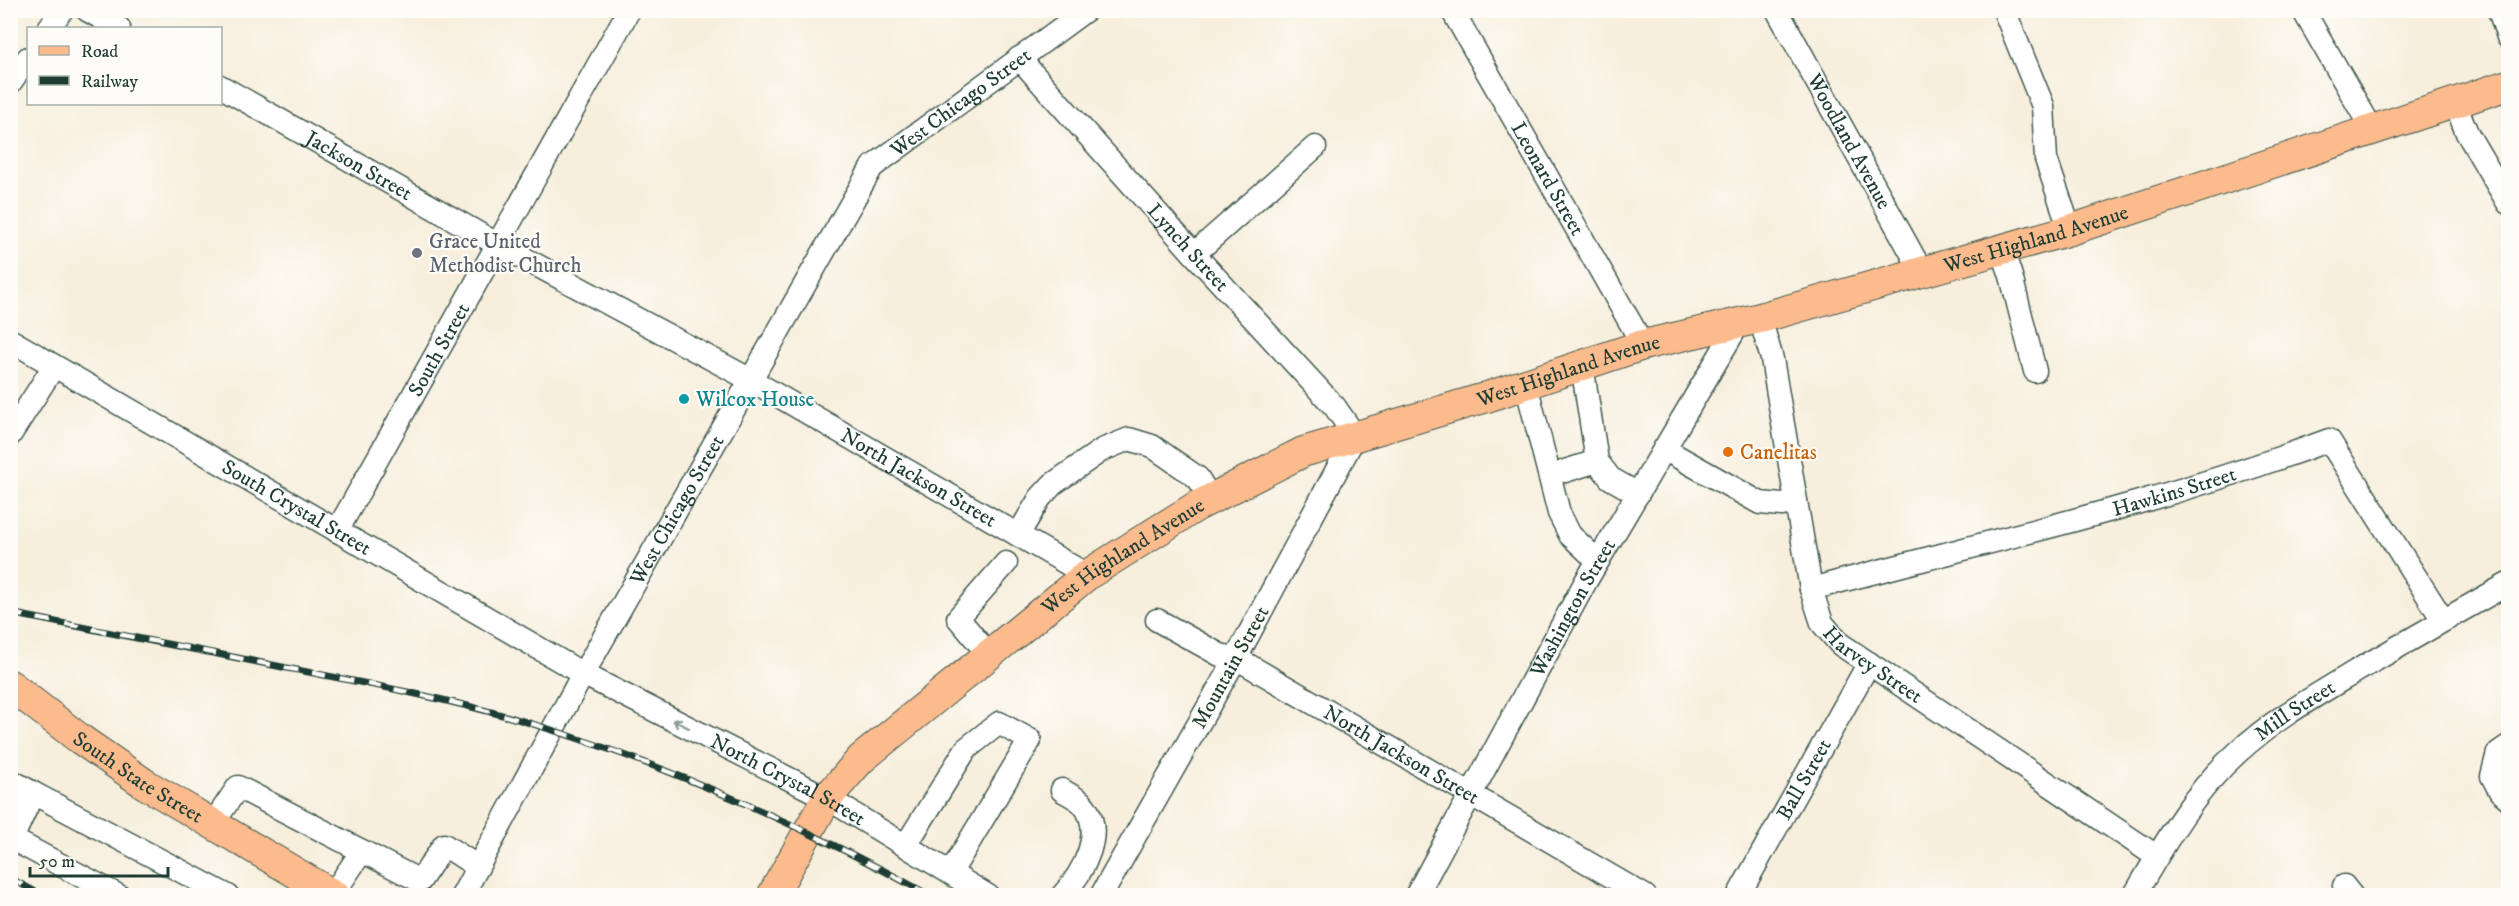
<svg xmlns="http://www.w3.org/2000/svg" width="2519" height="906" font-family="'IM FELL DW Pica',serif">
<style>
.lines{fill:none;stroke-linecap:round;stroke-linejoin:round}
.minor-casing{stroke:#3f584d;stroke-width:25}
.major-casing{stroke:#3f584d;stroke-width:32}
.minor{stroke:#fff;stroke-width:22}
.major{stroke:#fbbb8d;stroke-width:30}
.rail-casing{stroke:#1f3d34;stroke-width:7}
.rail{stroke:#fdfcf7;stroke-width:4.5;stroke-dasharray:14;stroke-linecap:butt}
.oneway{stroke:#8f9e9a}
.worship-dot{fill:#6b7280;stroke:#fdfcf7;stroke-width:2}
.culture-dot{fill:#0f9aa8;stroke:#fdfcf7;stroke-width:2}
.food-dot{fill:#e8710a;stroke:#fdfcf7;stroke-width:2}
.labels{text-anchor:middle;stroke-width:4.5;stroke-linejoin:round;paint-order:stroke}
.street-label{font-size:21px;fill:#1f3d34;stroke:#fdfcf7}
.worship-label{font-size:21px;fill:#5b616d;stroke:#fdfcf7;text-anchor:start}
.culture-label{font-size:21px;fill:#0d838f;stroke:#fdfcf7;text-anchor:start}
.food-label{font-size:21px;fill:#c56008;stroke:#fdfcf7;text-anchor:start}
</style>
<rect width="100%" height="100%" fill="#fdfcf7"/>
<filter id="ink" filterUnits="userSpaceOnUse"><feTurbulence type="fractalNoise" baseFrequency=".0167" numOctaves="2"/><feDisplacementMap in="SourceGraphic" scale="12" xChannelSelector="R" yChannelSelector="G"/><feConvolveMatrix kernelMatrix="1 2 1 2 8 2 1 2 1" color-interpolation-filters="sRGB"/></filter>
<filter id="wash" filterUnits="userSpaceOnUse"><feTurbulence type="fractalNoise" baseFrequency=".008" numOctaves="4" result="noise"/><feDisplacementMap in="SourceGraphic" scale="24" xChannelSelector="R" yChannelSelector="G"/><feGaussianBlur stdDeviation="1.35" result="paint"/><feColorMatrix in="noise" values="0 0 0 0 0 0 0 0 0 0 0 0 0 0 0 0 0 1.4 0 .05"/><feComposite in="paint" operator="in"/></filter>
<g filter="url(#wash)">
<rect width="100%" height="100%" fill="#f7eedc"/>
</g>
<g filter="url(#ink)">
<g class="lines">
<defs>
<g id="minor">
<path d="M87 10 119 28"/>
<path id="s1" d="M1452 10 1643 345"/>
<path id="s2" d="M1777 10 1922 272"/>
<path d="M2004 10 2043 106 2046 159 2070 230"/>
<path d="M2303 10 2373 131"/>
<path d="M2499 10 2508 37"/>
<path d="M49 28 62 10"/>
<path id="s3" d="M1019 58 1194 254 1335 407 1355 436 1236 658 1101 896"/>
<path d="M10 83 28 58"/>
<path id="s4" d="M220 86 497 244 751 380 1087 575"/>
<path d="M2455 103 2467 133 2508 203"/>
<path d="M2002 249 2011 276 2035 371"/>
<path d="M1194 254 1315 147"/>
<path id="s5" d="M1760 318 1772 359 1811 589 1822 623 1840 644 2156 856"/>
<path id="s6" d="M10 340 583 674 827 798 988 896"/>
<path d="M1582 365 1597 461 1610 478 1638 494"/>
<path d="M1526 384 1559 513 1570 535 1598 561"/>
<path d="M10 435 54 366"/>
<path d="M1664 449 1760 503 1782 505 1796 502"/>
<path d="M1565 471 1597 461"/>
<path id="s7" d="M337 531 629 10"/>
<path d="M1018 535 1040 498 1053 484 1102 450 1129 439 1152 446 1198 478 1211 499"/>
<path id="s8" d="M1811 589C1984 542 2160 504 2329 440L2443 620"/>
<path id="s9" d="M1157 620 1220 655 1236 658 1645 896"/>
<path d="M989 655 958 618 1006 563"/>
<path d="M2508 746 2498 753 2492 776 2500 791 2508 798"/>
<path d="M10 780 33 793"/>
<path d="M1062 790C1068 794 1077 798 1082 803 1107 831 1083 873 1062 896"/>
<path d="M212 825 238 787 420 881 444 845 478 867"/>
<path d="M906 845 966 749 999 723 1030 740 951 872"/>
<path d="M2344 886 2352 896"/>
<path d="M333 894 362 851"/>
<path d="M119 896 12 839 33 793 228 896"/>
<path id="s10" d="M462 896 583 674 872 167 1086 10"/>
<path id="s11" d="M1416 896 1586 581 1739 323"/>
<path id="s12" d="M1738 896 1869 663"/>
<path id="s13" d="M2134 896C2164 845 2193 792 2238 752 2274 719 2317 695 2358 670 2408 641 2458 612 2508 584"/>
</g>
<g id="major">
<path id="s14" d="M10 685 80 739 145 784 335 896"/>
<path id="s15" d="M772 896 827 798 861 759 1087 575 1197 506 1303 452 1484 398 1643 345 1760 318 2070 230 2508 85"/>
</g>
</defs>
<use href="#minor" class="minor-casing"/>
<use href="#major" class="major-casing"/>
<use href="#minor" class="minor"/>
<use href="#major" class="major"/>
<defs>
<g id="rail">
<path d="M10 613C103 631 195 649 287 668 365 683 444 698 520 720 663 763 800 824 931 896"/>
<path d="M10 878 43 896"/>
<path d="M10 890 20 896"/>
</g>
</defs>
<use href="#rail" class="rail-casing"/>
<use href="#rail" class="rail"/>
</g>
<defs><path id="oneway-shaft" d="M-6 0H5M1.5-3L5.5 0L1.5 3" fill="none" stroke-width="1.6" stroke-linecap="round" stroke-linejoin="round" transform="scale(1.5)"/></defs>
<use class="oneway" href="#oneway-shaft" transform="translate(681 724) rotate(-153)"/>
</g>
<circle class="worship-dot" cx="417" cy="253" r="6"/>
<circle class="culture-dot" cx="684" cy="399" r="6"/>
<circle class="food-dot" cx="1728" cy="452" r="6"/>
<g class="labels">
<g class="street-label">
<text dy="7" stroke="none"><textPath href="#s10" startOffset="946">West Chicago Street</textPath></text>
<text dy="7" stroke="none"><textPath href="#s2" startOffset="150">Woodland Avenue</textPath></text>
<text dy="7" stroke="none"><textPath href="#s4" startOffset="160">Jackson Street</textPath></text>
<text dy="7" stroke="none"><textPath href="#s1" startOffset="194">Leonard Street</textPath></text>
<text dy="7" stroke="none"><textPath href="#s15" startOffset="1468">West Highland Avenue</textPath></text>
<text dy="7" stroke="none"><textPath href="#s3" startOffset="254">Lynch Street</textPath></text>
<text dy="7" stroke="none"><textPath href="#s7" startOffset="208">South Street</textPath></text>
<text dy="7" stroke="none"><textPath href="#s15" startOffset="982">West Highland Avenue</textPath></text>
<text dy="7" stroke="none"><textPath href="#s4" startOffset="801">North Jackson Street</textPath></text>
<text dy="7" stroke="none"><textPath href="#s8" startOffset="376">Hawkins Street</textPath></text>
<text dy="7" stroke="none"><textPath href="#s6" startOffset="332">South Crystal Street</textPath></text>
<text dy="7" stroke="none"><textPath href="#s10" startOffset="442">West Chicago Street</textPath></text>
<text dy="7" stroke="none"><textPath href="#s15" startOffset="496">West Highland Avenue</textPath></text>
<text dy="7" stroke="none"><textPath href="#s11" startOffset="328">Washington Street</textPath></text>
<text dy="7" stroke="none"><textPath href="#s5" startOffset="378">Harvey Street</textPath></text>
<text transform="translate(1230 667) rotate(-61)" y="7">Mountain Street</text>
<text dy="7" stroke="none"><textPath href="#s13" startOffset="249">Mill Street</textPath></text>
<text dy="7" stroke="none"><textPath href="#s9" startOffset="280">North Jackson Street</textPath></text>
<text dy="7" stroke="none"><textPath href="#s14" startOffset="158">South State Street</textPath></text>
<text dy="7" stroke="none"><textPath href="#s12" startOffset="134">Ball Street</textPath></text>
<text dy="7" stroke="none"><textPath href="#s6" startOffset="894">North Crystal Street</textPath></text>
</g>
<g class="worship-label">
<text x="429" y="248">Grace United<tspan x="429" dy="24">Methodist Church</tspan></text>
</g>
<g class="culture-label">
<text x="696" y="406">Wilcox House</text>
</g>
<g class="food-label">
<text x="1740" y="459">Canelitas</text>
</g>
</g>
<rect width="2519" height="906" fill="none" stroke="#fdfcf7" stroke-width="36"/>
<rect x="27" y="27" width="195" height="78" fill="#fdfcf7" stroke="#a4b0a9" stroke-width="1.5"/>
<rect x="39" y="46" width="30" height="9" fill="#fbbb8d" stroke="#a4b0a9" stroke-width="1.5"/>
<text x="81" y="57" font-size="18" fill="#1f3d34">Road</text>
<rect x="39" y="76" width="30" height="9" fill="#1f3d34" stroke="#a4b0a9" stroke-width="1.5"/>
<text x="81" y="87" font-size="18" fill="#1f3d34">Railway</text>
<path d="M30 867v9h138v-9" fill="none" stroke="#1f3d34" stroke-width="3"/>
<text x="39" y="867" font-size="18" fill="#1f3d34" stroke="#fdfcf7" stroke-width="4.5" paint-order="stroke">50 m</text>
</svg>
